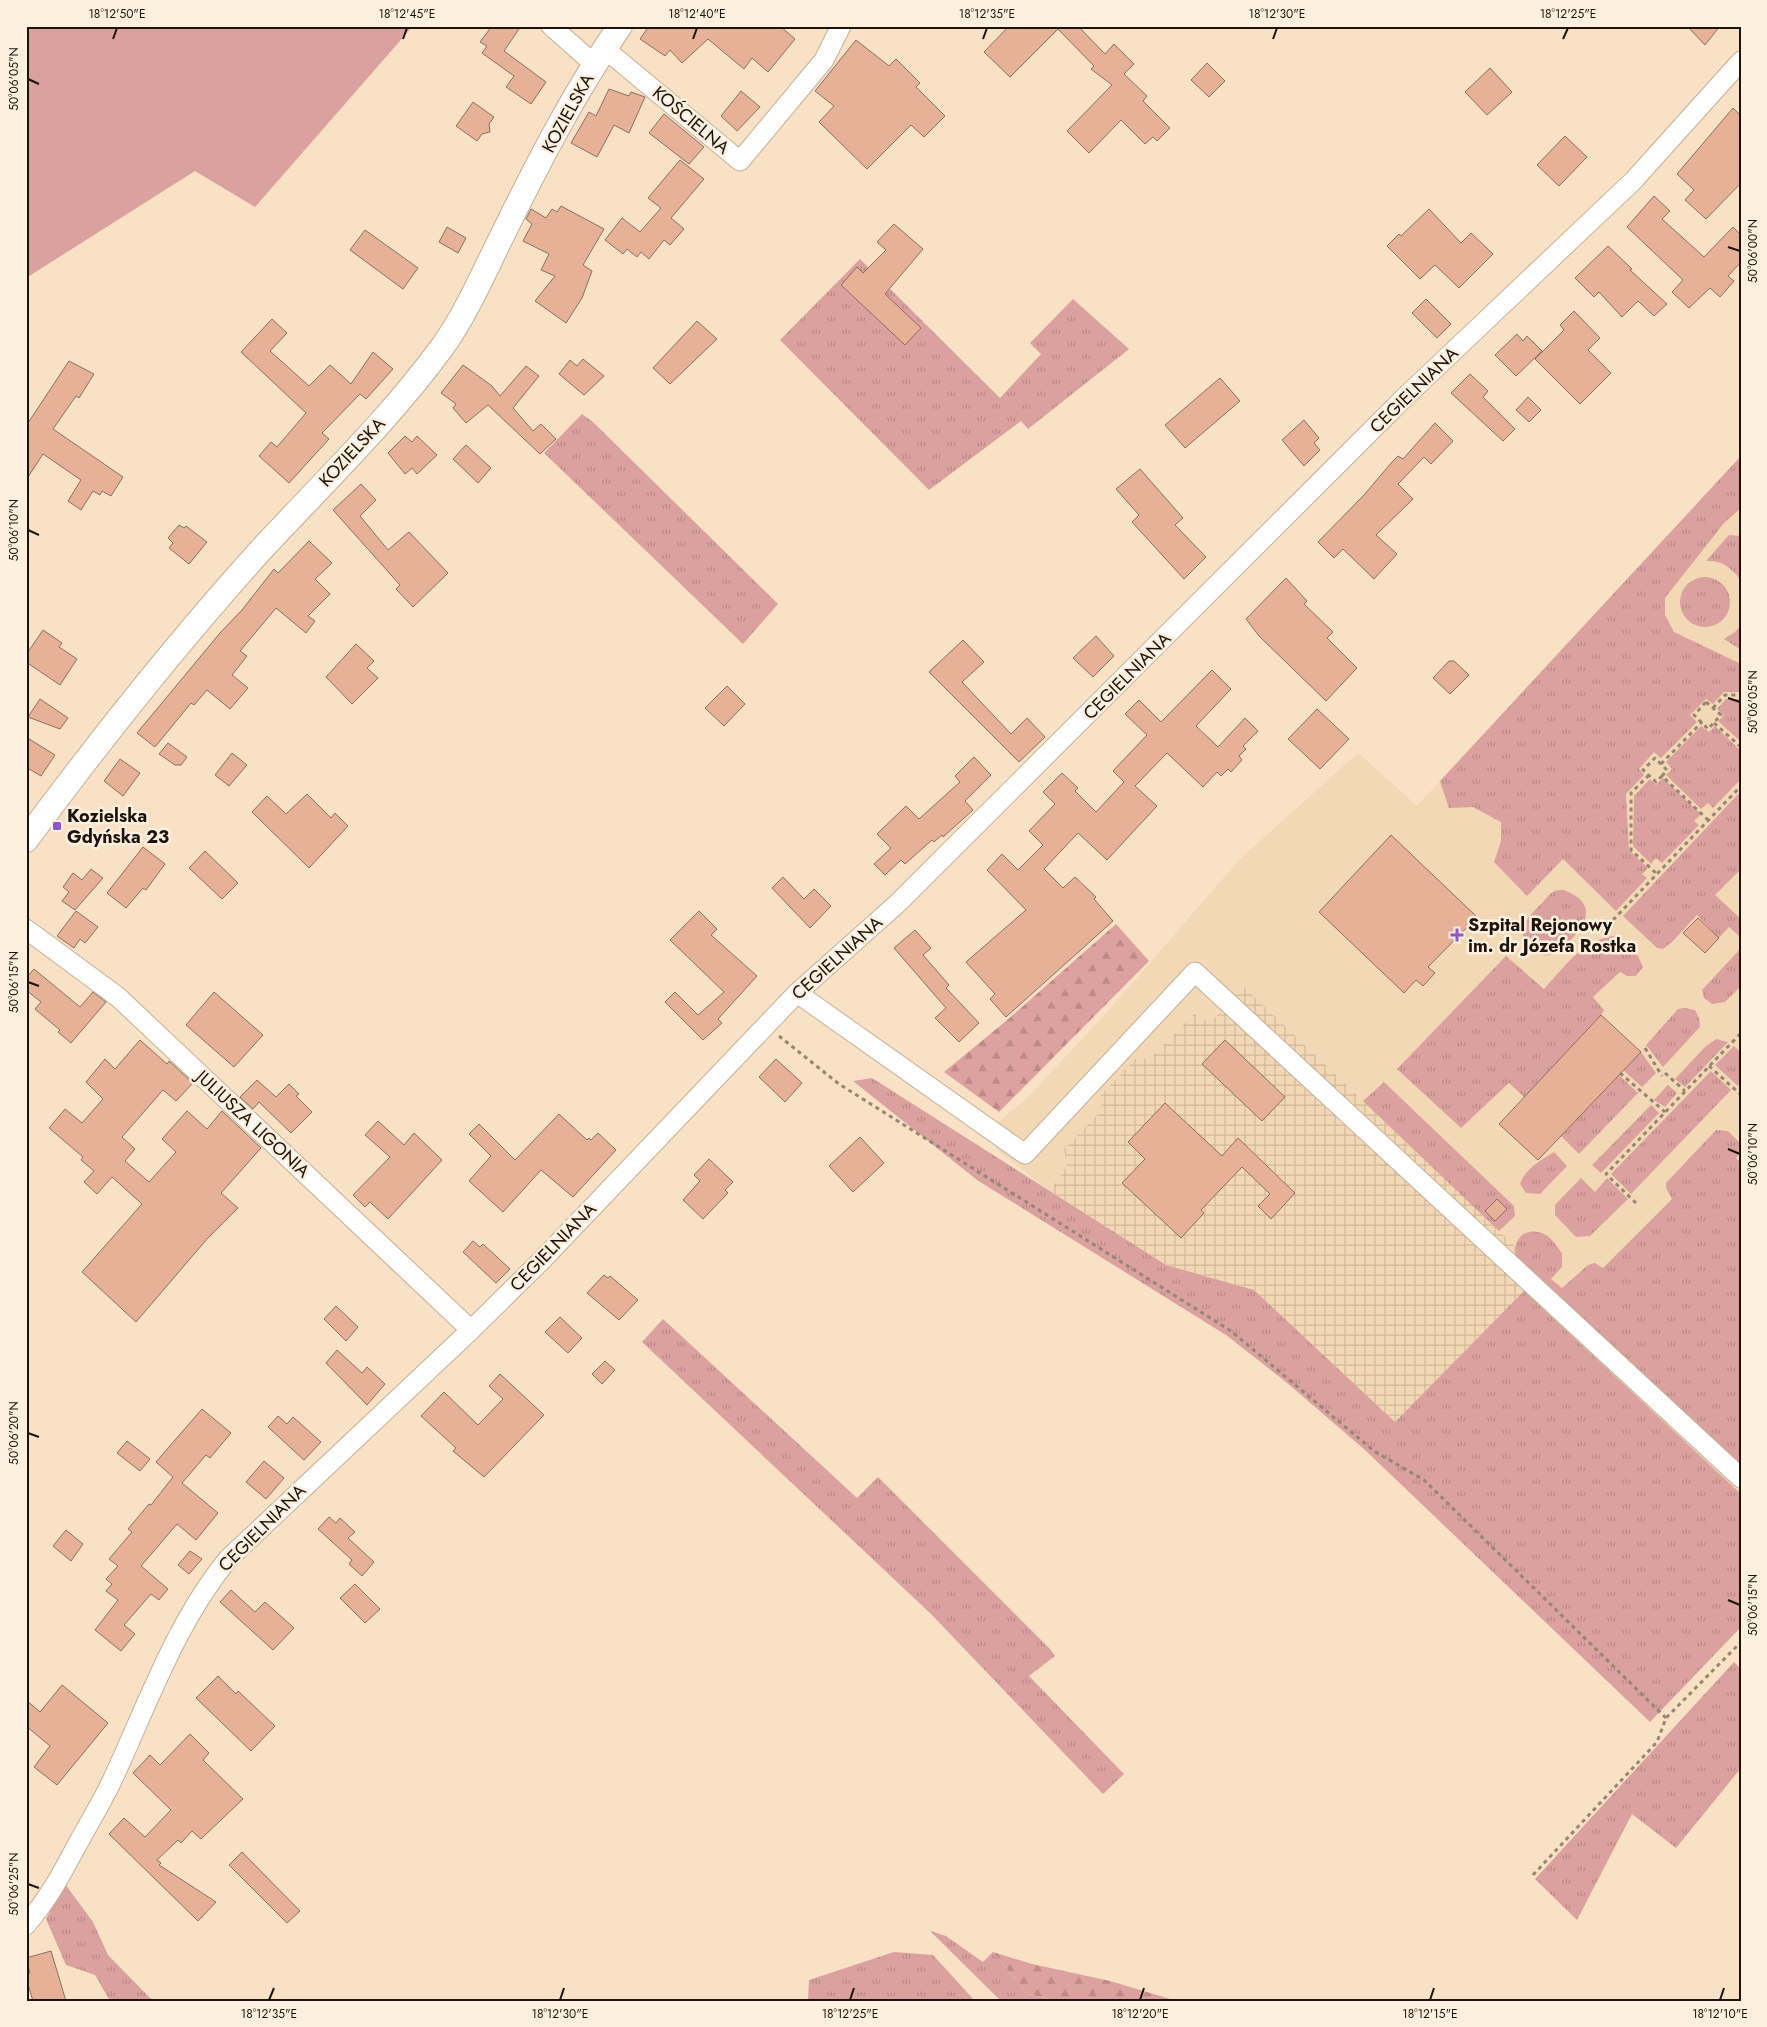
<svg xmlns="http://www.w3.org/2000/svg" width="1767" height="2027" font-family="Jost,sans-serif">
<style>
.built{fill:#f3d8b5}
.industrial{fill:url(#industrial-grid)}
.grass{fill:url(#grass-tufts)}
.forest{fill:url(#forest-firs)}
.garden{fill:#dba19f}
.building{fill:#e6b197;stroke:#8d6f60}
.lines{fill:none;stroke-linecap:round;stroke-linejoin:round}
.minor-casing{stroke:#c5b095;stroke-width:21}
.major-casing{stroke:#c5b095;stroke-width:26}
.path{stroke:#968672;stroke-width:3;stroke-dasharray:4 4;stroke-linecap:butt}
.minor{stroke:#fff;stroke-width:19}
.major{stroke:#fff;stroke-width:24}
.ticks{fill:none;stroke:#1c140a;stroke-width:2}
.poi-dot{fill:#8d57cf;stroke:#fef0df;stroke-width:2}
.labels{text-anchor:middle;stroke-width:5;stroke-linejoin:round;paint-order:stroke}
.street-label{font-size:18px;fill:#1c140a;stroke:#fef0df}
.poi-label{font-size:18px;font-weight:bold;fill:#1c140a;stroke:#fef0df;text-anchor:start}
.neatline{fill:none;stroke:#1c140a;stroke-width:2}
.ticks-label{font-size:12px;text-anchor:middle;fill:#1c140a}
</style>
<defs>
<pattern id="industrial-grid" width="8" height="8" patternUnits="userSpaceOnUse" patternTransform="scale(1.25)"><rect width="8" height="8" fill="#f3d8b5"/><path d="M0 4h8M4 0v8" fill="none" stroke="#d0b89a"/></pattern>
<pattern id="grass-tufts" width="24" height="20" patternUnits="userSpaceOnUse" patternTransform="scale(1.25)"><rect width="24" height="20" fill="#dba19f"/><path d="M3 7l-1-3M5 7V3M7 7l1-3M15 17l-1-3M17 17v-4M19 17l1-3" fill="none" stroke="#bb8a88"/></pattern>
<pattern id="forest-firs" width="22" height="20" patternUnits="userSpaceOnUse" patternTransform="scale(1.25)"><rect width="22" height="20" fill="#dda19f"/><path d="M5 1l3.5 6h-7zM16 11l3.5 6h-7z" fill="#bd8a88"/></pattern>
</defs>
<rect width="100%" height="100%" fill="#f8e1c5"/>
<path class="built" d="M1741 456V1494L1524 1291 1395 1422 1254 1290 1166 1265 1050 1191 997 1150 995 1125 1028 1097 1108 1011 1240 859 1358 753 1417 806Z"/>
<path class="industrial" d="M1244 987 1543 1273 1395 1422 1254 1290 1166 1265 1050 1191 1067 1166 1064 1149 1102 1110 1100 1096 1138 1056 1149 1060 1194 1014 1210 1023Z"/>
<g class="grass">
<path d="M860 259 1000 398 1041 354 1030 343 1073 299 1129 349 1028 429 1021 421 929 490 780 340Z"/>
<path d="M582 414 593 422 778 604 743 644 544 453Z"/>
<path d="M1741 456V508L1724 523 1665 598V615L1674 632 1741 664V692H1724L1713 704 1706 699 1690 715 1697 722 1661 758 1654 752 1639 769 1644 775 1626 794 1629 850 1648 868 1642 874 1647 878 1616 911 1563 859 1527 896 1494 862 1501 841V822L1473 807 1449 808 1440 781Z"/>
<path d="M1729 535 1741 536V580C1730 567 1722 560 1706 561Z"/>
<circle cx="1705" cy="602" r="25"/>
<path d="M1741 625V650L1724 639 1735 632Z"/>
<path d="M1726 699H1741V742L1718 721 1724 715 1717 709Z"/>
<path d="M1701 726 1709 732 1715 726 1741 751V779L1713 808 1708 803 1701 809 1666 775 1672 769 1666 762Z"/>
<path d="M1663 778 1701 814 1694 821 1699 825 1662 863 1656 858 1651 864 1633 846 1634 796 1650 779 1656 785Z"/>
<path d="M1741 791V869L1715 895 1741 919 1739 936 1729 927 1719 938 1697 915 1673 941 1663 949 1657 948 1623 916Z"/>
<path d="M1564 890C1597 903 1588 922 1569 942 1563 947 1558 954 1550 955 1543 957 1535 952 1530 947 1513 931 1530 915 1542 903 1545 900 1549 894 1553 892 1556 890 1561 890 1564 890Z"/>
<path d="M1617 935 1638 956 1643 967 1636 976H1627L1620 972 1593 997 1604 1010 1601 1015 1524 1097 1509 1083 1461 1128 1397 1069 1506 956 1544 989C1567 964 1582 940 1617 935Z"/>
<path d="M1741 948V986L1725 1002 1712 1004 1704 998 1702 990Z"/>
<path d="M1685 1008 1695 1010 1699 1018 1700 1027 1663 1067 1646 1045 1678 1009Z"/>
<path d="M1716 1039 1728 1042 1685 1087 1675 1079 1705 1047Z"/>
<path d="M1734 1046 1741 1053V1080L1738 1086 1715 1065Z"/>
<path d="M1641 1052 1656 1073 1642 1087 1623 1070Z"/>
<path d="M1711 1071 1731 1090 1631 1194 1611 1174Z"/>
<path d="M1619 1075 1638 1093 1579 1154 1561 1136Z"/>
<path d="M872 1078 1166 1265 1254 1290 1395 1422 1524 1291 1741 1494V1627L1650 1722 1365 1450 1286 1382 1226 1335 977 1180 853 1081Z"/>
<path d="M1384 1082 1514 1206 1515 1216 1499 1231 1363 1101Z"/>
<path d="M1668 1085 1677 1093 1665 1107 1654 1100Z"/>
<path d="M1651 1105 1659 1113 1601 1173 1592 1165Z"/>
<path d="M1716 1130 1728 1131 1741 1144V1153L1736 1158 1741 1163V1471L1519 1263C1508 1243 1524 1223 1546 1235 1552 1238 1557 1247 1562 1253V1267L1551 1279 1562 1288 1588 1265 1595 1263 1603 1268 1672 1199 1666 1188V1183Z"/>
<path d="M1554 1152 1567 1166 1540 1194 1526 1193 1520 1184C1525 1169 1541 1160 1554 1152Z"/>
<path d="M1581 1178 1595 1192 1607 1178 1628 1199 1590 1236 1576 1237 1555 1215V1205Z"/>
<path d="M663 1319 857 1498 878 1477 1050 1649 1055 1656 1029 1676 1124 1774 1103 1794 931 1614 642 1342Z"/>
<path d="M1734 1662 1741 1669V1768L1676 1848 1632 1814 1577 1920 1535 1879Z"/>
<path d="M65 1884 93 1922 108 1955 153 2001H110L95 1975 66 1965 46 1919Z"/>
<path d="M930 1931 946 1936 983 1962 993 1952 1026 1993 1056 2001H1001Z"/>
<path d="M894 1952 933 1955 975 2001H808L809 1980Z"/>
</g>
<g class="forest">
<path d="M1116 924 1149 961 999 1112 944 1072 1006 1021Z"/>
<path d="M993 1952 1032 1964 1110 1981 1177 2001H1056L1026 1993Z"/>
</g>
<path class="garden" d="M26 26H413L255 207 195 171 26 278Z"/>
<g class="building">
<path d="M492 26H521L504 51 546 82 531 104 506 87 514 76 482 53 487 46 480 42Z"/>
<path d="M649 26H780L795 39 768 72 752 58 744 69 708 39 682 63 670 50 665 56 640 39Z"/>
<path d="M1009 26H1078L1105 54 1114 44 1134 64 1124 74 1147 96 1143 101 1170 128 1157 141 1153 137 1145 144 1121 120 1089 153 1067 131 1112 85 1091 69 1094 66 1058 29 1010 77 984 52Z"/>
<path d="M1687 26H1720L1705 45Z"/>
<path d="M856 40 889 66 896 59 920 83 916 87 945 116 924 137 911 125 867 169 819 122 834 106 815 91Z"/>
<path d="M1207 63 1225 81 1209 97 1191 80Z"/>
<path d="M1490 68 1512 92 1487 115 1465 92Z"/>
<path d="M609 89 629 96 631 92 645 97 629 133 614 125 597 157 571 143 589 112 596 116Z"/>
<path d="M741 91 760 107 737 131 721 116Z"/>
<path d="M473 102 494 117 489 124 490 132 482 134 477 141 456 126Z"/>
<path d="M1733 108 1741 116V183L1706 219 1685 200 1694 190 1677 174Z"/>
<path d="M664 114 704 147 689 164 649 133Z"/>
<path d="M1565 136 1587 157 1559 186 1537 165Z"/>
<path d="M680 160 704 179 671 218 684 229 670 245 664 240 649 259 641 252 637 257 627 249 623 254 605 240 622 218 640 232 661 208 648 198Z"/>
<path d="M1654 196 1670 211 1662 219 1704 257 1733 227 1741 235V262L1728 276 1734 281 1720 297 1710 288 1689 308 1672 292 1683 280 1627 227Z"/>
<path d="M561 206 604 229 583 265 592 271 582 298 566 323 535 301 555 276 541 270 549 254 523 241 532 224 526 219 531 209 546 218 552 209 557 212Z"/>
<path d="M1429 209 1461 243 1471 233 1493 254 1459 288 1435 265 1420 279 1387 246 1399 234 1401 236Z"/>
<path d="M894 224 923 249 885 294 921 328 905 345 841 285 857 267 863 273 886 250 877 242Z"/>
<path d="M447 227 466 238 458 253 439 242Z"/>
<path d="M365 230 418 268 403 289 350 250Z"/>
<path d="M1608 246 1632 269 1630 270 1667 304 1654 316 1638 301 1622 317 1599 292 1594 297 1575 278Z"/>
<path d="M1426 299 1451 324 1437 338 1412 313Z"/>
<path d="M1574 311 1600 338 1588 350 1611 373 1580 404 1535 359 1564 330 1560 325Z"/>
<path d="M272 319 287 333 270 351 309 386 330 365 351 384 373 352 393 369 366 399 360 394 322 433 329 439 289 483 259 456 271 442 277 447 306 413 241 352Z"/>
<path d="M697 321 717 339 670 384 653 368Z"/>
<path d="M1517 334 1523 341 1527 336 1542 351 1516 376 1495 355Z"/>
<path d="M583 359 604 376 584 395 559 374 570 360 577 366Z"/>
<path d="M69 361 94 374 79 398 76 396 53 429 123 477 111 496 102 491 100 495 93 491 81 510 68 501 81 480 43 454 26 480V426Z"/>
<path d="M463 365 492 386 500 396 526 366 539 376 513 408 533 431 541 424 556 439 540 454 488 405 466 423 453 408 456 404 441 393Z"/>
<path d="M1470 374 1488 391 1483 397 1515 429 1503 441 1451 393Z"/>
<path d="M1220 378 1240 401 1185 448 1165 425Z"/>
<path d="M1528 397 1541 410 1529 422 1516 410Z"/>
<path d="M1304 420 1319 438 1314 443 1320 450 1304 466 1282 440Z"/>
<path d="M1435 423 1453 441 1431 464 1424 457 1398 484 1413 499 1376 535 1397 554 1374 579 1343 549 1334 558 1318 542 1364 495 1392 462 1398 456 1403 459Z"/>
<path d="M405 436 412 442 417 436 437 455 417 474 412 468 405 474 388 453Z"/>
<path d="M466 445 491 468 478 483 453 459Z"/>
<path d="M1140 469 1183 518 1175 525 1206 557 1184 579 1132 522 1139 515 1116 489Z"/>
<path d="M361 484 376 500 360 516 388 550 409 532 448 573 413 607 396 589 400 585 333 510Z"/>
<path d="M179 525 184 528 186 526 207 542 189 564 169 548 173 543 168 538Z"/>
<path d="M309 541 332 563 315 579 330 594 308 616 315 621 306 633 276 608 240 651 247 656 232 675 248 688 230 709 207 690 194 705 191 703 155 747 137 733 220 633 242 610 274 569 278 573Z"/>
<path d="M1286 578 1307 601 1304 604 1333 632 1327 638 1357 668 1326 701 1259 636 1246 619Z"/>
<path d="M43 630 62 643 59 647 77 659 60 685 26 662V655Z"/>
<path d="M1096 636 1114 656 1093 677 1073 658Z"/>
<path d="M963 640 984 662 962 682 1011 734 1027 718 1045 737 1019 762 929 672Z"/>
<path d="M356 644 374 661 367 668 378 678 352 704 326 677Z"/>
<path d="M1449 661H1454L1469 675 1450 694 1433 678Z"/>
<path d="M1212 670 1231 689 1196 726 1218 747 1245 718 1258 731 1243 746 1246 749 1239 756 1242 760 1231 772 1228 769 1221 776 1217 772 1203 787 1167 753 1135 786 1157 806 1107 860 1078 833 1044 869 1063 888 1075 877 1096 897 1094 899 1113 921 1006 1017 990 999 995 994 966 962 1026 910 987 870 1002 854 1018 870 1043 845 1029 831 1055 804 1043 792 1062 773 1078 788 1075 791 1096 812 1124 782 1113 771 1147 735 1125 714 1139 700 1161 722Z"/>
<path d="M727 686 745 704 724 726 705 708Z"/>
<path d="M40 699 68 718 60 729 28 717Z"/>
<path d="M1317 709 1349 739 1320 769 1288 739Z"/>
<path d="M26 737 55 755 41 776 26 767Z"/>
<path d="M168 743 187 757 181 765H175L159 754Z"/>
<path d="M232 753 247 765 229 786 215 775Z"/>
<path d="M974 757 991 775 965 801 973 810 943 837 942 835 934 842 932 840 905 864 901 860 885 875 874 864 891 848 877 834 906 806 919 819 960 782 955 776Z"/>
<path d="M120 759 140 773 123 796 104 781Z"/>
<path d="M307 794 331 818 335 813 348 826 309 868 252 812 267 796 286 814Z"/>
<path d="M1391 835 1477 917 1428 967 1435 973 1423 986 1416 980 1404 993 1319 912Z"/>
<path d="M143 847 165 864 146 890 143 888 126 908 107 893Z"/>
<path d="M205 851 238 883 222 899 189 868Z"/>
<path d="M91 869 103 878 75 910 62 901 69 892 63 887 73 873 82 880Z"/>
<path d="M783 877 804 899 814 889 831 906 810 928 772 888Z"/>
<path d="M76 911 98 927 85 943 80 939 74 948 57 936Z"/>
<path d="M699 911 717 929 711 935 757 976 718 1019 722 1023 703 1040 665 1002 675 992 698 1015 724 992 670 940Z"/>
<path d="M1698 918 1719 938 1705 953 1683 933Z"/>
<path d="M915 930 931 948 923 955 949 985 946 988 979 1023 959 1042 935 1018 946 1008 894 948Z"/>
<path d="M34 969 80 1007 93 992 106 1002 71 1043 58 1032 60 1030 35 1009 41 1002 26 990V978Z"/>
<path d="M214 992 263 1035 234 1067 186 1025Z"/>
<path d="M1601 1015 1641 1052 1538 1160 1499 1124Z"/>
<path d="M140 1040 167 1064 169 1061 193 1083 176 1101 163 1090 122 1137 135 1149 125 1161 149 1182 176 1152 162 1139 187 1111 207 1129 222 1111 261 1148 221 1193 238 1208 207 1239 136 1322 82 1272 142 1204 112 1177 97 1194 84 1182 94 1171 81 1160 83 1157 49 1128 65 1109 82 1123 103 1099 86 1082 105 1059 115 1069Z"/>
<path d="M1225 1040 1285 1097 1262 1121 1202 1064Z"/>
<path d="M776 1059 802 1083 785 1102 759 1077Z"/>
<path d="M257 1080 276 1097 289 1084 299 1094 296 1096 312 1112 291 1133 259 1102 253 1109 240 1097Z"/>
<path d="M1165 1103 1222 1156 1238 1138 1295 1193 1271 1219 1258 1206 1270 1194 1242 1167 1201 1210 1204 1213 1181 1238 1122 1183 1145 1159 1128 1142Z"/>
<path d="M559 1114 587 1140 589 1138 591 1140 598 1133 616 1150 573 1197 541 1170 503 1212 469 1181 491 1156 469 1134 479 1124 515 1160Z"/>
<path d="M378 1121 404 1145 414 1133 442 1160 388 1219 370 1202 365 1207 353 1195 390 1157 365 1135Z"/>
<path d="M860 1137 884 1163 853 1192 829 1166Z"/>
<path d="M709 1159 733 1182 725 1190 728 1193 703 1219 683 1200 700 1181 694 1175Z"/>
<path d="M1497 1199 1507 1209 1495 1221 1485 1211Z"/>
<path d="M473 1241 480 1247 483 1244 510 1269 496 1283 463 1252Z"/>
<path d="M604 1275 608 1278 610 1276 638 1300 619 1320 587 1293Z"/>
<path d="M336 1306 358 1327 346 1341 324 1319Z"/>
<path d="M560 1317 582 1338 568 1353 545 1332Z"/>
<path d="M337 1350 362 1373 367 1367 385 1384 367 1405 326 1363Z"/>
<path d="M605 1361 615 1370 602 1384 592 1374Z"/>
<path d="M500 1374 544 1415 484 1477 453 1451 456 1448 421 1416 444 1392 478 1425 503 1399 489 1386Z"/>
<path d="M202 1409 231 1433 210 1458 206 1455 182 1483 218 1513 196 1540 177 1524 141 1566 168 1589 159 1600 151 1594 124 1625 135 1634 121 1651 95 1630 118 1600 106 1591 112 1584 106 1579 118 1566 109 1559 132 1532 128 1529 149 1504 151 1505 173 1477 156 1462Z"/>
<path d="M278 1416 287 1424 293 1417 321 1442 304 1460 268 1427Z"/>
<path d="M127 1441 150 1459 140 1471 117 1453Z"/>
<path d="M264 1461 284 1478 266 1499 246 1482Z"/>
<path d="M329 1517 336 1523 340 1518 355 1532 348 1538 374 1562 362 1576 349 1564 352 1560 318 1529Z"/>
<path d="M66 1530 83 1544 71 1561 53 1546Z"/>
<path d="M190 1551 202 1559 189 1574 178 1565Z"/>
<path d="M355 1584 380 1609 365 1623 340 1598Z"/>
<path d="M231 1590 255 1612 265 1602 294 1628 273 1650 220 1602Z"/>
<path d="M218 1676 236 1694 238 1691 275 1726 251 1751 196 1698Z"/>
<path d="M62 1685 108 1723 57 1785 34 1767 50 1746 26 1726V1700L40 1712Z"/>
<path d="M190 1734 209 1753 203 1760 243 1799 201 1839 192 1831 181 1843 178 1840 157 1860 161 1863 159 1865 216 1902 198 1921 109 1834 124 1818 145 1837 171 1810 133 1773 150 1755 160 1765Z"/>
<path d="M242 1852 300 1911 287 1923 229 1865Z"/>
<path d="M51 1951 66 2001H33L26 1978V1974L30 1973 26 1958Z"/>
</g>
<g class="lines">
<defs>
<g id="minor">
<path d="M551 26 594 64"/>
<path d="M605 49 740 161 824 60 841 26"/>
<path d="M26 929 118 997 471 1330"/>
<path d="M797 993 1025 1154 1195 972 1741 1478"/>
<path d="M26 1925C49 1898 61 1875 77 1845 88 1825 100 1805 110 1785 146 1709 174 1625 228 1559L471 1330 543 1259 797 993 898 903 1404 398 1633 181 1741 61"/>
</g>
<path id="major" d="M26 840C100 740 177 643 260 551 322 484 389 420 443 346 467 312 484 272 503 234 538 163 575 91 620 26"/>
</defs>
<use href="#minor" class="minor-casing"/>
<use href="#major" class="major-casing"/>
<g class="path">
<path d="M1706 702 1721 715 1708 729 1694 715Z"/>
<path d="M1713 708 1725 695H1741"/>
<path d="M1714 723 1741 747"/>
<path d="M1661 764 1702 722"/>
<path d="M1649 775 1631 793V850L1657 874"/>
<path d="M1662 776 1667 770 1655 758 1643 770 1656 782 1662 776 1708 820"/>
<path d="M1613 920 1741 786"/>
<path d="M779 1036 839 1084 1231 1331 1374 1451 1424 1480 1666 1718"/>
<path d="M1645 1048 1662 1076"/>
<path d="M1709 1066 1740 1094"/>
<path d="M1620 1073 1665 1112"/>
<path d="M1665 1073 1685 1091"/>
<path d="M1636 1203 1606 1174 1741 1033"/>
<path d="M1533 1875 1657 1742 1666 1718 1741 1642"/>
</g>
<use href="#minor" class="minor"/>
<use href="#major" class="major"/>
</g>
<path class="ticks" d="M113 39 117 28M403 39 407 28M693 39 697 28M983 39 987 28M1273 39 1277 28M1563 39 1568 28M28 79 39 84M1728 247 1740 251M28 530 39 535M1728 698 1740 702M28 982 39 986M1728 1149 1740 1154M28 1433 39 1437M1728 1600 1740 1605M28 1884 39 1888M269 2000 274 1988M560 2000 564 1988M850 2000 854 1988M1140 2000 1144 1988M1430 2000 1434 1988M1720 2000 1724 1988"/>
<g class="poi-dot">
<rect x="52" y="821" width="10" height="10" rx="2.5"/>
<path d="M1454.5 927.5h5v5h5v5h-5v5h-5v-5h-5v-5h5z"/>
</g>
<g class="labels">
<g class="street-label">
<text transform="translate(568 113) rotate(-61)" y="6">KOZIELSKA</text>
<text transform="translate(691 120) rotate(40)" y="6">KOŚCIELNA</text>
<text transform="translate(1414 390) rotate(-44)" y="6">CEGIELNIANA</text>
<text transform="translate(352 452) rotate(-47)" y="6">KOZIELSKA</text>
<text transform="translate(1127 676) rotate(-45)" y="6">CEGIELNIANA</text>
<text transform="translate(837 958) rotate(-42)" y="6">CEGIELNIANA</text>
<text transform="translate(253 1124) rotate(43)" y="6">JULIUSZA LIGONIA</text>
<text transform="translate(553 1247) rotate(-46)" y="6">CEGIELNIANA</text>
<text transform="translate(262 1528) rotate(-45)" y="6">CEGIELNIANA</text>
</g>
<g class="poi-label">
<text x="67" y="822">Kozielska<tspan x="67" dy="21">Gdyńska 23</tspan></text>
<text x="1468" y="931">Szpital Rejonowy<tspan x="1468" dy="21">im. dr Józefa Rostka</tspan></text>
</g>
</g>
<rect width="1767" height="2027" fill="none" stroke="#fef0df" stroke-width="55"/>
<rect x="28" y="28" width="1712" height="1972" class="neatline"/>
<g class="ticks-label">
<text x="117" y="18">18°12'50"E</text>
<text x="407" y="18">18°12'45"E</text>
<text x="697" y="18">18°12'40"E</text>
<text x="987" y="18">18°12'35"E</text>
<text x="1277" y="18">18°12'30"E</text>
<text x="1568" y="18">18°12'25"E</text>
<text transform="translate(14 79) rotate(-90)" y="4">50°06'05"N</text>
<text transform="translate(1753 251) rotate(-90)" y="4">50°06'00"N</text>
<text transform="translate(14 530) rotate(-90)" y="4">50°06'10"N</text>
<text transform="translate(1753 702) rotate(-90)" y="4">50°06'05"N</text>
<text transform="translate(14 982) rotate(-90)" y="4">50°06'15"N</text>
<text transform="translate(1753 1154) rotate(-90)" y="4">50°06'10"N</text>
<text transform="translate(14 1433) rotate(-90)" y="4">50°06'20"N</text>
<text transform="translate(1753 1605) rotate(-90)" y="4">50°06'15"N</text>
<text transform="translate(14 1884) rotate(-90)" y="4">50°06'25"N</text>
<text x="269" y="2018">18°12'35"E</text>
<text x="560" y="2018">18°12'30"E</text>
<text x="850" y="2018">18°12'25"E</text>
<text x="1140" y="2018">18°12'20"E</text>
<text x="1430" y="2018">18°12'15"E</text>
<text x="1720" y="2018">18°12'10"E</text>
</g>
</svg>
